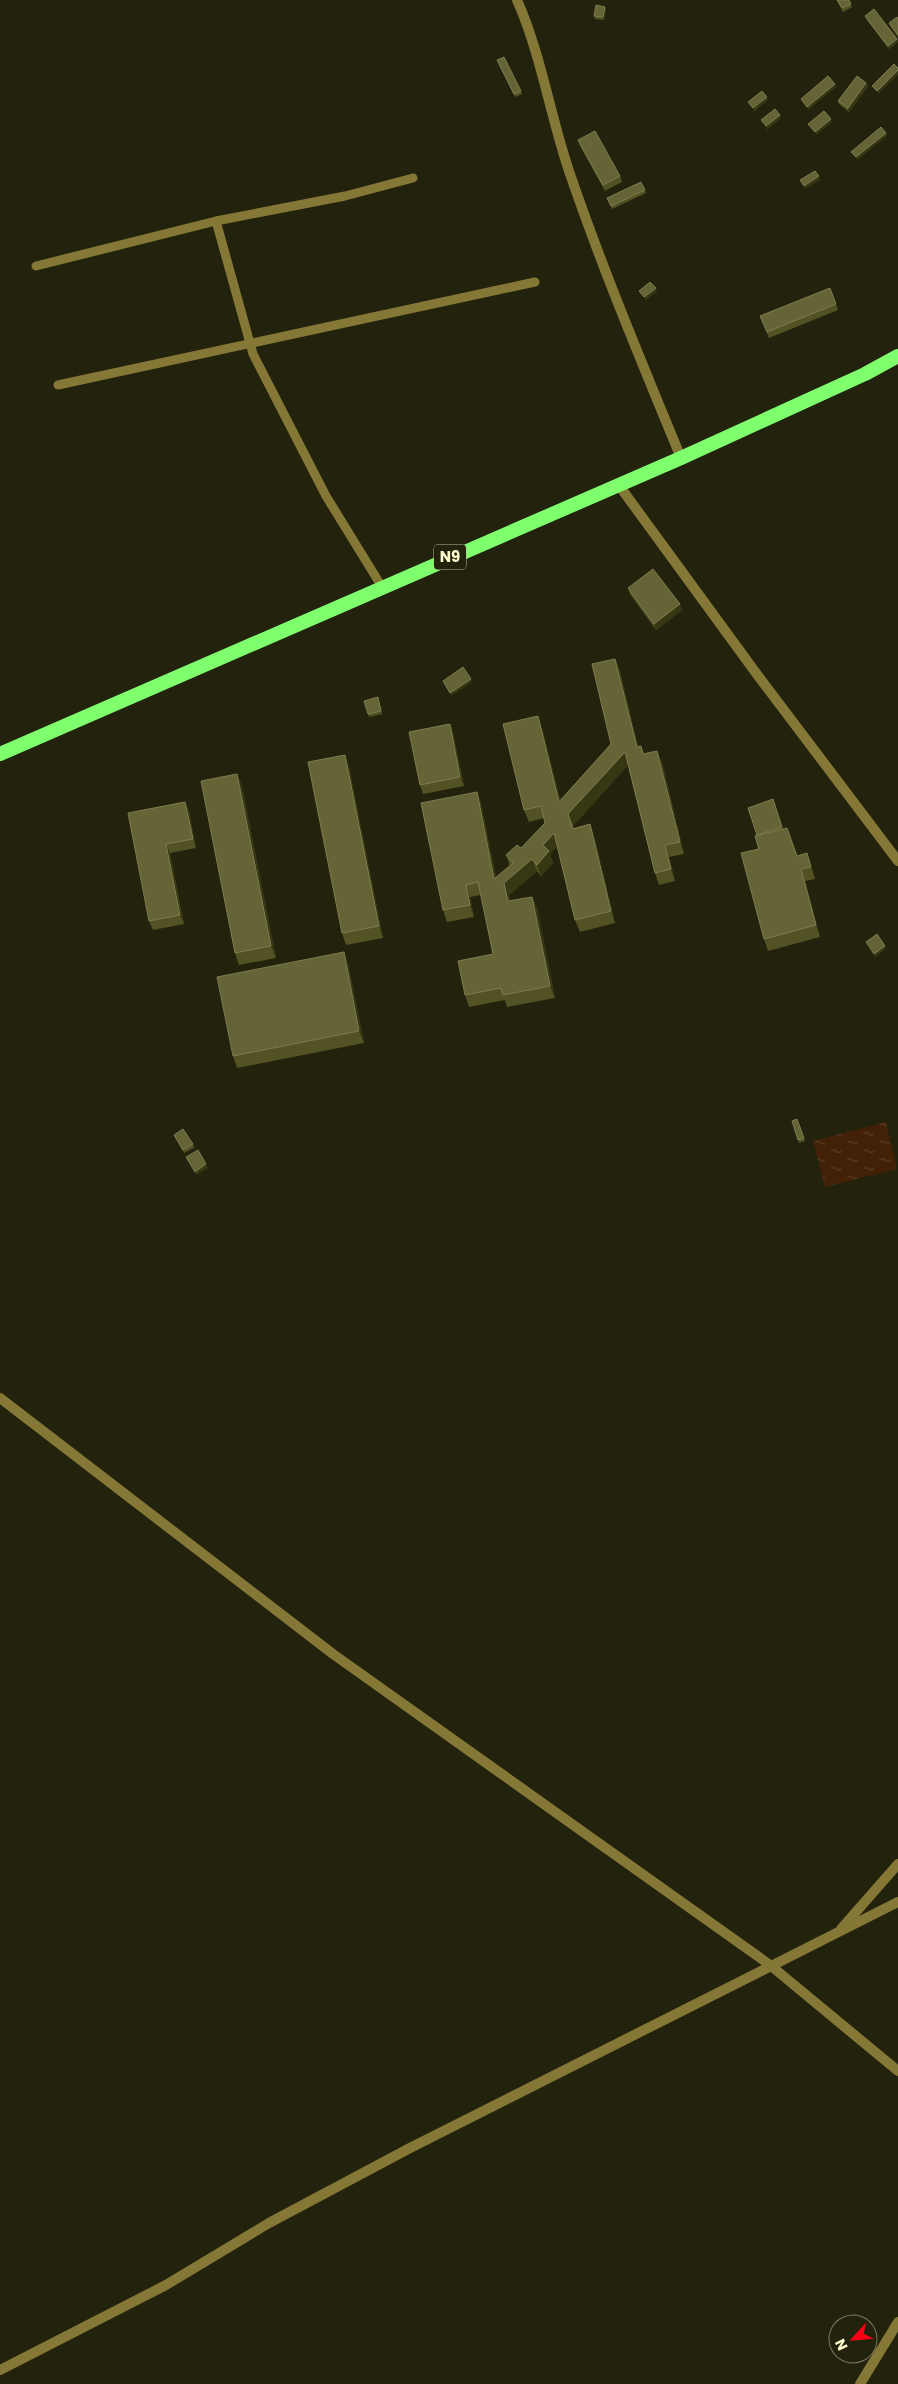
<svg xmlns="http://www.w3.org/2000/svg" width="898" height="2384" font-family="Poppins,sans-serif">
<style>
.water{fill:url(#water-ripples)}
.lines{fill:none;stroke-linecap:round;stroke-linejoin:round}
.service{stroke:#857836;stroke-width:9}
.minor{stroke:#857836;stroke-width:10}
.trunk{stroke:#80ff6e;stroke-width:14}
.wall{fill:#525225}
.shaded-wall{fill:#373714}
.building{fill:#656437;stroke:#7d7c4f}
.labels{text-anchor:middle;stroke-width:4.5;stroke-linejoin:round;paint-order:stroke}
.shield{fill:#23230d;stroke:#bdba95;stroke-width:1}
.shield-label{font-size:15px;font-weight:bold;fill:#fffbcf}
</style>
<defs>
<pattern id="water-ripples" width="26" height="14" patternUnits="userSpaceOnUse" patternTransform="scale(1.25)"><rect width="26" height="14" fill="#422107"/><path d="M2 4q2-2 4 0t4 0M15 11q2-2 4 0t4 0" fill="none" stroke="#5e422a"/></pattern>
</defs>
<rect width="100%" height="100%" fill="#23230d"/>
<path class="water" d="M886 1122 897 1169 825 1187 813 1141Z"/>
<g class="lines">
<g class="service">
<path d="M216 221 253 354 326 496 382 587"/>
<path d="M36 266 216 221 345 196 413 178"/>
<path d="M58 385 535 282"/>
</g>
<g class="minor">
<path d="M517 0C541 54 550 115 569 171 602 268 642 363 681 458"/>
<path d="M618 484 756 673 898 861"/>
<path d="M0 1398 333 1654 770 1965 898 2071"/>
<path d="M841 1929 898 1864"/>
<path d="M0 2370 166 2285 269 2223 410 2148 898 1902"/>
<path d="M860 2384 898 2322"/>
</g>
<path class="trunk" d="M0 754 681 458 865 374 898 356"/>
</g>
<g class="wall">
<path d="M837 0H849L852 7 843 12Z"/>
<path d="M605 7 606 10 604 20 595 19 594 16Z"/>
<path d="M865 16 897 39 898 42 889 49 866 19Z"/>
<path d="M898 19V37L890 26 889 23Z"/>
<path d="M498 63 521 91 522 94 515 97Z"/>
<path d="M866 83 868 86 849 112 839 104 838 101Z"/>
<path d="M578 140 620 176 622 182 605 191 580 146Z"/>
<path d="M645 190 646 193 612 209 607 198Z"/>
<path d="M830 288 838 310 769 338 760 316Z"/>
<path d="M628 588 680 604 682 610 656 630 630 594Z"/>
<path d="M615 659 620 671 638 747 641 746 644 754 662 762 684 854 669 857 675 881 659 885 655 873 628 765 573 826V828L590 824 594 836 615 923 580 932 575 920 557 846 550 854 553 863 541 876 537 871 509 895 510 901 532 897 537 908 555 998 507 1007 505 1000 469 1007 465 995 493 954 481 895 470 897 474 917 447 922 443 910 477 792 481 803 496 878 510 866 506 855 521 848 545 823 544 818 529 822 524 810 542 728 560 800 611 744Z"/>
<path d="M364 701H379L382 714 369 717Z"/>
<path d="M450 724 453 733 464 786 423 794 420 785Z"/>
<path d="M349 767 383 938 346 945 342 933Z"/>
<path d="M237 774 242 786 276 958 239 965 235 953Z"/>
<path d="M773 799 783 829 797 856 807 853 811 865 815 879 805 881 820 937 768 951 764 939 757 836Z"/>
<path d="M185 802 189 811 196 848 170 853 184 924 153 930 149 921 128 813Z"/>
<path d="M348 964 364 1043 237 1068 233 1056Z"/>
<path d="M797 1119 805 1141 799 1143 792 1121Z"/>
<path d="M174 1135 193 1144 194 1148 184 1153Z"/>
</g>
<g class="shaded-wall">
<path d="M605 7 606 10 604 20 603 17Z"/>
<path d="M897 39 898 42 889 49 888 46Z"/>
<path d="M898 70V75L878 94 877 91Z"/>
<path d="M866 83 868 86 849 112 848 108Z"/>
<path d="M835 84 836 87 808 110 807 107Z"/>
<path d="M767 97 768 100 754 112 753 108Z"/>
<path d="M780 115 781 118 767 130 766 126Z"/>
<path d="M831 119 832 122 816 135 815 132Z"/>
<path d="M886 133 887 136 857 160 856 157Z"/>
<path d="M819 176 820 180 805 189 804 186Z"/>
<path d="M656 288 657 291 646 300 644 297Z"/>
<path d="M680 604 682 610 656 630 654 624Z"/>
<path d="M615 659 620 671 641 759 637 747Z"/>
<path d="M471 679 472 682 451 696 450 693Z"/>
<path d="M538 716 542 728 564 813 559 802Z"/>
<path d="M450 724 453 733 464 786 460 777Z"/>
<path d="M657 751 662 762 684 854 680 842Z"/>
<path d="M625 752 629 764 573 826 568 814Z"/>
<path d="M345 755 349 767 383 938 379 926Z"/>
<path d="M237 774 242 786 276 958 271 946Z"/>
<path d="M477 792 481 803 499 891 494 879Z"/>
<path d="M185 802 189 811 196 848 193 839Z"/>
<path d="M590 824 594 836 615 923 611 911Z"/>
<path d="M554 833 558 845 550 854 553 863 541 876 537 865 543 845Z"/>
<path d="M166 844 170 853 184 924 180 915Z"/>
<path d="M665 845 669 857 675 881 671 869Z"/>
<path d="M807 853 811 865 815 879 811 867Z"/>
<path d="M532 859 537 871 509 895 512 913 508 901 504 883Z"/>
<path d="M801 869 805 881 820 937 816 925Z"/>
<path d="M466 885 470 897 474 917 470 905Z"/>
<path d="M532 897 537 908 555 998 550 986Z"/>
<path d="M885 946 886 949 875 957 874 954Z"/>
<path d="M344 952 348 964 364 1043 359 1031Z"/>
<path d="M206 1164 208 1168 196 1175 195 1172Z"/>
</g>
<g class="building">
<path d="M837 0H849L851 4 842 8Z"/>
<path d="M596 5 605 7 603 17 594 16Z"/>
<path d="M874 9 897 39 888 46 865 16Z"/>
<path d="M897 17 898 19V35L889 23Z"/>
<path d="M504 57 521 91 514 94 497 60Z"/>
<path d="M894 64 898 68V70L877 91 872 86Z"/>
<path d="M828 76 835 84 807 107 801 99Z"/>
<path d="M857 76 866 83 848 108 838 101Z"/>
<path d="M762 91 767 97 753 108 748 102Z"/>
<path d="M775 109 780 115 766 126 761 120Z"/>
<path d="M824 111 831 119 815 132 808 124Z"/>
<path d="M881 127 886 133 856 157 851 152Z"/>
<path d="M595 131 620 176 603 185 578 140Z"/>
<path d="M815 171 819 176 804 186 800 180Z"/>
<path d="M641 182 645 190 611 206 607 198Z"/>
<path d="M650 282 656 288 644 297 639 291Z"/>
<path d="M830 288 836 304 767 332 760 316Z"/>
<path d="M653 569 680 604 654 624 628 588Z"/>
<path d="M615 659 637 747 641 746 643 754 657 751 680 842 665 845 671 869 655 873 625 752 568 814 573 829 590 824 611 911 575 920 554 833 543 845 549 851 537 865 532 859 504 883 508 901 532 897 550 986 503 995 501 988 465 995 458 961 493 954 478 882 466 885 470 905 443 910 421 803 477 792 494 879 513 863 506 855 517 845 521 848 545 823 541 806 524 810 503 724 538 716 559 802 611 744 592 664Z"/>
<path d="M463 667 471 679 450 693 443 681Z"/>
<path d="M378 697 381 711 368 714 364 701Z"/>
<path d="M450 724 460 777 420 785 409 732Z"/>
<path d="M345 755 379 926 342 933 308 762Z"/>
<path d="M237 774 271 946 235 953 201 781Z"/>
<path d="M773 799 782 827 757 835 748 808Z"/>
<path d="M185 802 193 839 166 844 180 915 149 921 128 813Z"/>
<path d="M787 828 797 856 807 853 811 867 801 869 816 925 764 939 741 853 759 849 755 836Z"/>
<path d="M877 934 885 946 874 954 866 942Z"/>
<path d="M344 952 359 1031 233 1056 217 977Z"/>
<path d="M797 1119 804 1138 798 1140 792 1121Z"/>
<path d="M183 1129 193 1144 183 1150 174 1135Z"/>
<path d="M198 1150 206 1164 195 1172 186 1157Z"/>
</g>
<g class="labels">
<rect class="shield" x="434" y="544.5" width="32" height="25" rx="4"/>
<g class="shield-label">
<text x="450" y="562">N9</text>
</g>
</g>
<g transform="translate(853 2339) rotate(244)"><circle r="24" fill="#23230d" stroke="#7b795b"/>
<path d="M0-4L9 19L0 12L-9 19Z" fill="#fa0017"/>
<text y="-8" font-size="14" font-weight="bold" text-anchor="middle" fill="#fffbcf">N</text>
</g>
</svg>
